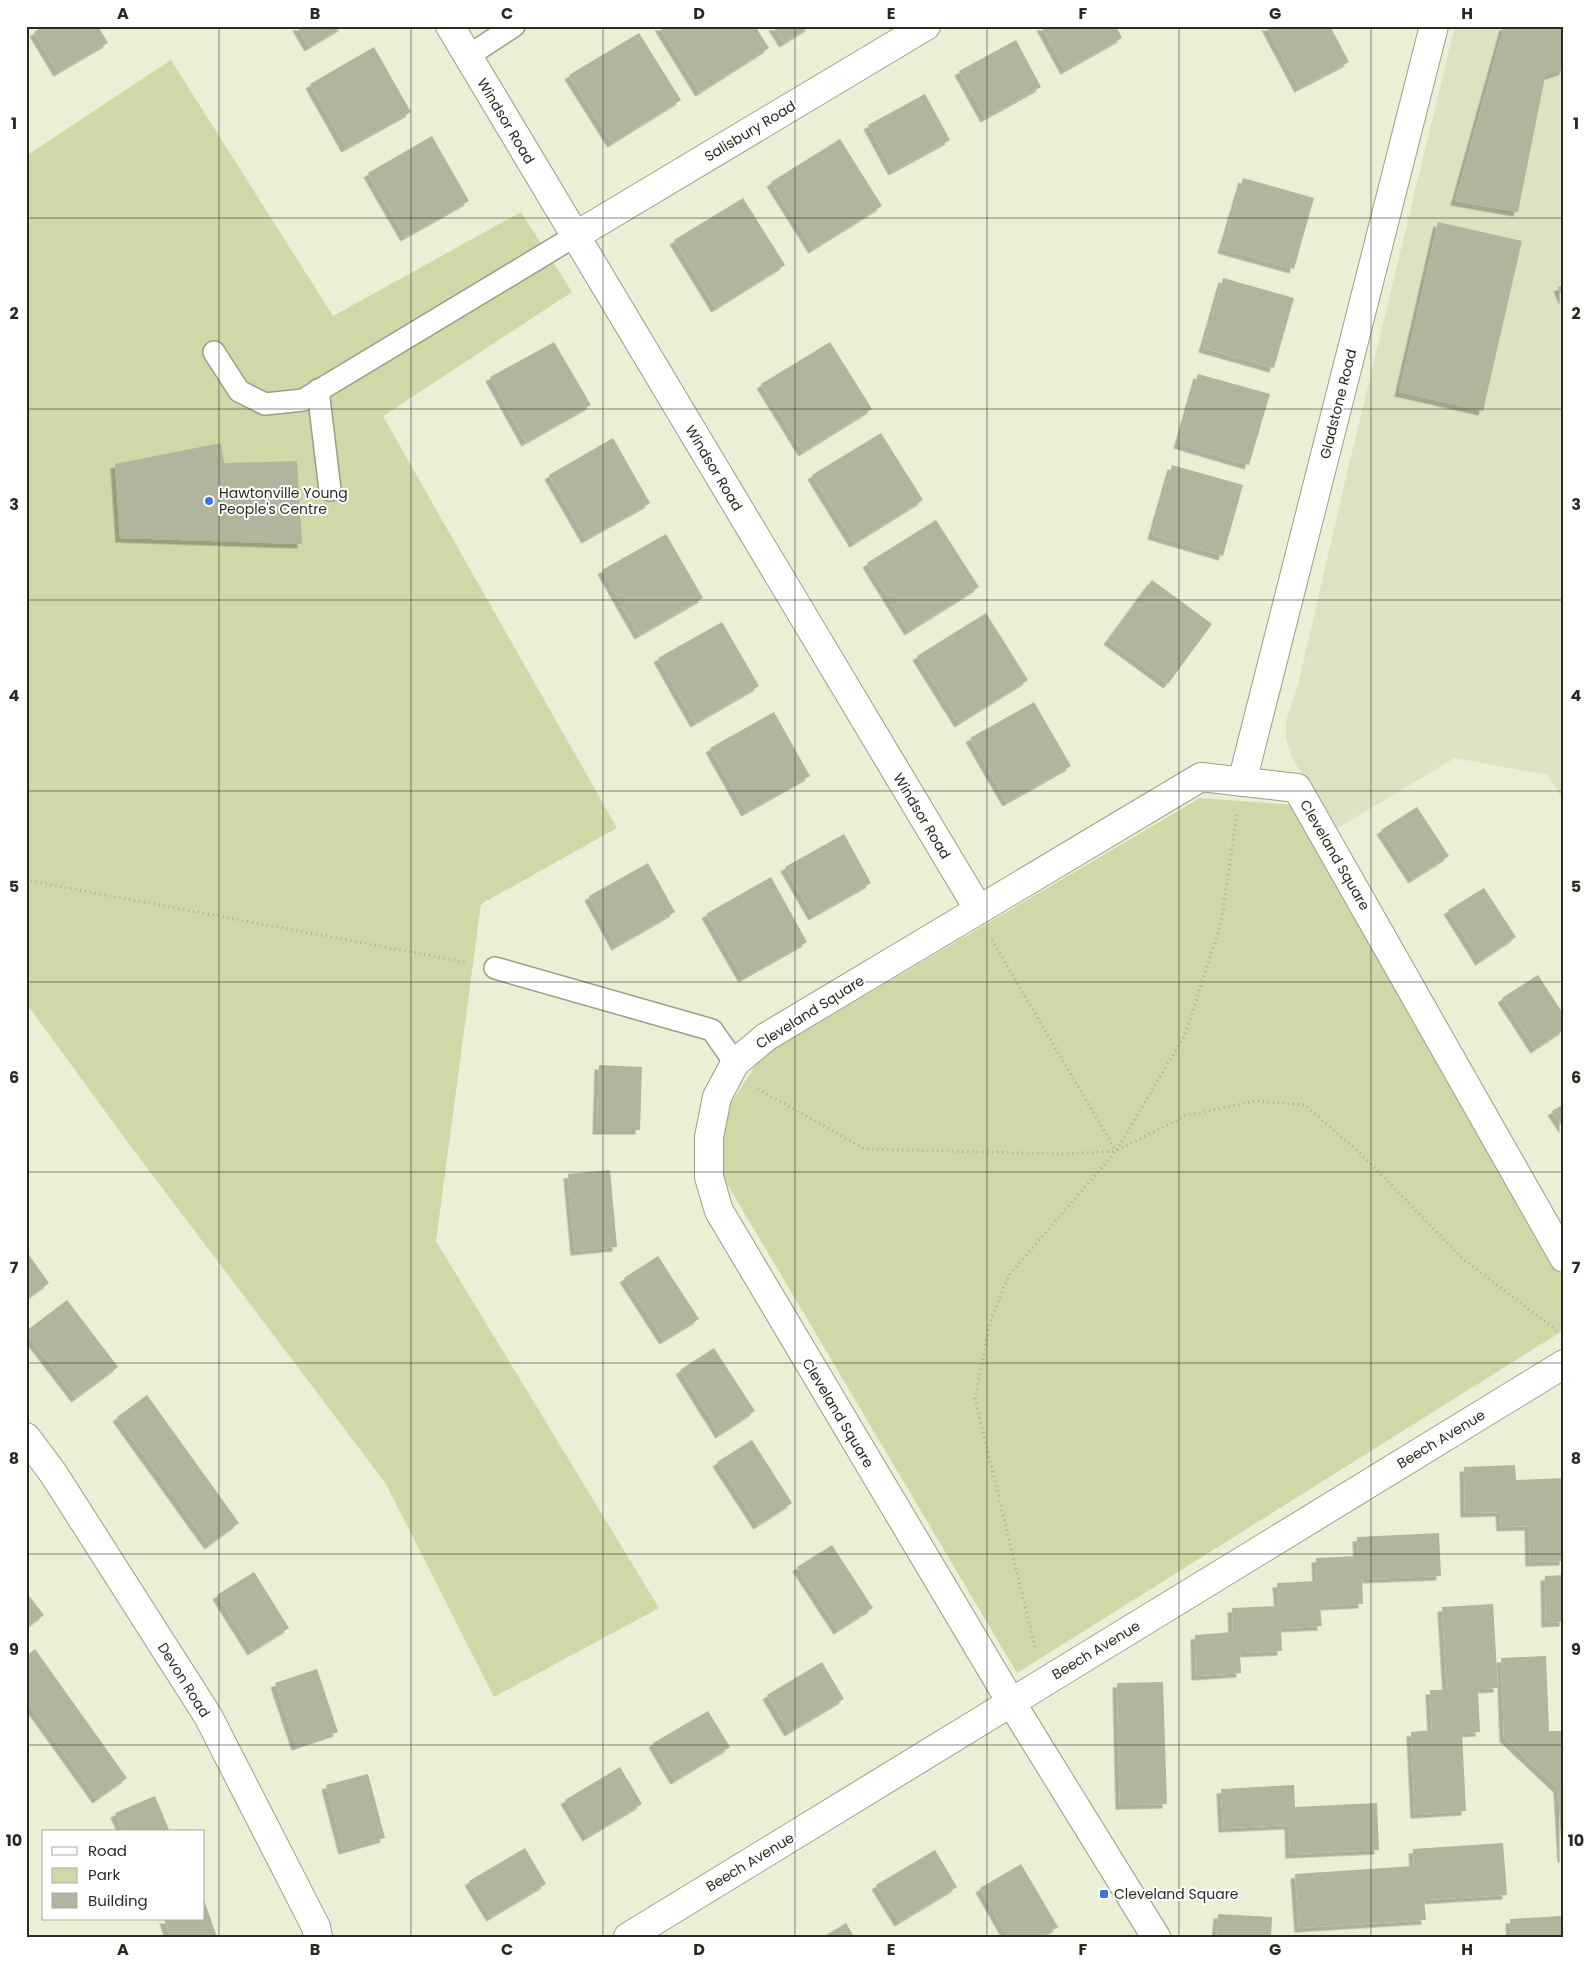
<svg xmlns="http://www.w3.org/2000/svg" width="1590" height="1963" font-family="Poppins,sans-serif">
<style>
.built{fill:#dee2c3}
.green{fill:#d2d7a8}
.building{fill:#b2b59d;filter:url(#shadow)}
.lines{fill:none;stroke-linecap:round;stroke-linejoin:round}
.lane-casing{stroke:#9b9e87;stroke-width:24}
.street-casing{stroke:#9b9e87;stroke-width:30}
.path{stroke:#a9ac98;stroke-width:3;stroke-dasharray:1 4;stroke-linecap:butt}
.lane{stroke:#fff;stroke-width:21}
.street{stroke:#fff;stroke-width:28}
.grid{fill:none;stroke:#292b21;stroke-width:1;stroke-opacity:0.55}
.poi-dot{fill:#3675e3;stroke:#fff;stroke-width:2}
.labels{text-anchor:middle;stroke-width:4;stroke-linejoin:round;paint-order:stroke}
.street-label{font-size:14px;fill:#292b21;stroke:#fff}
.poi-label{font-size:14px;fill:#292b21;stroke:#fff;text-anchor:start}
.neatline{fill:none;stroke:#292b21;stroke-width:2}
.grid-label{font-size:16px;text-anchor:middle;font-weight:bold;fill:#292b21}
</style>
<defs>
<filter id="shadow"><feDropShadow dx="-4.5" dy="4.5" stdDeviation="0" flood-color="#0004"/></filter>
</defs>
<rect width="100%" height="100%" fill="#ebefd6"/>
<path class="built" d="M1455 26H1564V802L1548 775 1455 758 1336 829 1292 758 1286 738V721L1298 685 1347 473Z"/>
<g class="green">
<path d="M171 60 333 316 521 212 572 292 383 416 617 828 481 904 436 1241 659 1608 494 1697 386 1484 129 1144 26 1003V156Z"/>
<path d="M1200 798 1295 805 1564 1274V1330L1017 1673 723 1177 725 1112 761 1057Z"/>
</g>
<g class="building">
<path d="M44 26H98L108 43 58 72 34 32Z"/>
<path d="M297 26H344L309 47Z"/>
<path d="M659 26H755L769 48 700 92Z"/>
<path d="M773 26H811L784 43Z"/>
<path d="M1041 26H1116L1122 38 1065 70Z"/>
<path d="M1266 26H1330L1349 62 1299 88Z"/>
<path d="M1504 26H1564V70L1545 77 1518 212 1455 201Z"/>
<path d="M639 33 681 100 612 143 569 75Z"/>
<path d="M1016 40 1041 87 985 118 959 71Z"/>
<path d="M374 47 411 112 346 148 310 84Z"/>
<path d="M925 94 950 140 893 171 868 125Z"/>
<path d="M432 136 469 201 405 237 368 173Z"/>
<path d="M840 139 882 206 813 249 771 182Z"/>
<path d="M1243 178 1314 198 1294 269 1222 249Z"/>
<path d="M743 198 785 265 716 308 674 240Z"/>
<path d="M1438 222 1522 241 1483 411 1399 392Z"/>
<path d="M1223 278 1294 298 1274 368 1203 348Z"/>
<path d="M1564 285V301L1558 287Z"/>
<path d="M554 342 591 405 526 442 490 377Z"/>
<path d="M830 342 872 409 803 452 761 384Z"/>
<path d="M1198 374 1270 394 1249 465 1178 444Z"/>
<path d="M881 433 923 500 854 543 812 475Z"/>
<path d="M613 438 650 503 586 539 549 475Z"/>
<path d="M221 443 224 463 297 461 302 544 120 538 115 464Z"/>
<path d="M1172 465 1243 485 1223 556 1152 535Z"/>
<path d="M936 520 979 587 909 631 867 563Z"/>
<path d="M666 534 703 598 639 635 602 570Z"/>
<path d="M1152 580 1212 624 1168 684 1108 640Z"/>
<path d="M986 613 1028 680 959 723 917 656Z"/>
<path d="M722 622 759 686 695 723 658 658Z"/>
<path d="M1034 702 1071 766 1007 802 970 738Z"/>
<path d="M774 712 810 776 746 812 710 748Z"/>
<path d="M1417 807 1449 856 1413 879 1381 830Z"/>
<path d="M844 834 871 883 813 916 785 867Z"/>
<path d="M648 863 675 912 616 946 589 896Z"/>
<path d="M771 877 807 942 743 978 706 914Z"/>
<path d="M1484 888 1516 937 1480 961 1448 910Z"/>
<path d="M1538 975 1564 1015V1030L1535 1049 1502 998Z"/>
<path d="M599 1065 642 1067 640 1130H597Z"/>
<path d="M1564 1104V1129L1552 1111Z"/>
<path d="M610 1170 617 1247 575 1251 568 1174Z"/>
<path d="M26 1251 49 1283 26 1300Z"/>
<path d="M658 1256 699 1319 664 1340 624 1278Z"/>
<path d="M67 1300 118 1367 76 1398 26 1333V1331Z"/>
<path d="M714 1348 755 1411 720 1434 680 1370Z"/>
<path d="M147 1395 239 1523 209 1545 117 1417Z"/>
<path d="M752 1440 792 1503 758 1525 717 1462Z"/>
<path d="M1515 1465 1516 1480 1564 1478V1561L1530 1562 1529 1526 1501 1527 1500 1512 1465 1513 1464 1467Z"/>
<path d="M1439 1533 1441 1576 1362 1579 1363 1604 1320 1606 1322 1626 1281 1628 1282 1651 1240 1653 1241 1673 1196 1676 1195 1635 1233 1632 1232 1608 1279 1606 1277 1583 1317 1581 1316 1558 1358 1556 1357 1537Z"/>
<path d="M832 1545 873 1608 838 1630 797 1567Z"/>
<path d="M254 1572 289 1628 252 1651 217 1595Z"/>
<path d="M1564 1575V1622L1546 1623 1545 1576Z"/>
<path d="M26 1592 44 1615 26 1628Z"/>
<path d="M1493 1604 1498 1688 1478 1689 1480 1732 1462 1733 1466 1811 1415 1814 1411 1732 1432 1730 1430 1690H1447L1442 1607Z"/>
<path d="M35 1649 127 1778 97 1799 26 1700V1656Z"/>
<path d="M1546 1656 1549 1731H1564V1858H1562L1558 1788 1504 1737 1501 1658Z"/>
<path d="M822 1662 844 1699 789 1732 767 1695Z"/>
<path d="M317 1669 338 1732 296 1746 275 1683Z"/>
<path d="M1163 1682 1167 1804 1120 1805 1117 1683Z"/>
<path d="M708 1711 730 1747 675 1780 653 1743Z"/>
<path d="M620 1767 642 1804 587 1837 565 1800Z"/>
<path d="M368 1774 385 1838 343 1850 326 1785Z"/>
<path d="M1294 1785 1295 1807 1377 1803 1379 1850 1290 1854 1289 1825 1223 1828 1221 1789Z"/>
<path d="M155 1796 170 1832H123L115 1813Z"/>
<path d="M1503 1843 1507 1895 1424 1900 1426 1920 1299 1928 1295 1874 1414 1866 1413 1849Z"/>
<path d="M525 1848 546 1884 491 1917 469 1881Z"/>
<path d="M935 1850 957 1887 899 1922 876 1885Z"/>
<path d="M1021 1864 1058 1927 1041 1937H1008L980 1888Z"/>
<path d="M204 1900 217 1937H170L164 1919H204Z"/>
<path d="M1218 1914 1272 1917 1271 1937H1216Z"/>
<path d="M1562 1916 1563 1937H1511L1510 1919Z"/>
<path d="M846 1923 854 1937H823Z"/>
</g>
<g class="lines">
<defs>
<g id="lane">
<path d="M468 56 514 26"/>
<path d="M214 352 239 391 265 404 303 400 575 236"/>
<path d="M318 390 330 490"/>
<path d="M495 968 712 1030 735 1063"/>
</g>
<g id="street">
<path d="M450 26 979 910"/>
<path d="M575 236 926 26"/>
<path d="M1242 782 1434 26"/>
<path d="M26 1437 53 1473 208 1716 316 1927 318 1937"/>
<path d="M628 1937 1564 1364"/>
<path d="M1156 1937 1011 1702 719 1211 709 1177V1137L717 1097 735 1063 766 1037 1201 777 1297 788 1564 1258"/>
</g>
</defs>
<use href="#lane" class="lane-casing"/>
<use href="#street" class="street-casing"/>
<g class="path">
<path d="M26 880 465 962"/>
<path d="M992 940 1116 1151"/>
<path d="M758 1089 865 1149 1067 1154 1116 1151 1185 1035 1221 923 1237 814"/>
<path d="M1035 1647 975 1399 990 1322 1009 1275 1116 1151 1185 1116 1255 1101 1305 1105 1362 1155 1462 1258 1557 1331"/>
</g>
<use href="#lane" class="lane"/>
<use href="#street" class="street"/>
</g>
<path class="grid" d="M219 26V1937M411 26V1937M603 26V1937M795 26V1937M987 26V1937M1179 26V1937M1371 26V1937M26 218H1564M26 409H1564M26 600H1564M26 791H1564M26 982H1564M26 1172H1564M26 1363H1564M26 1554H1564M26 1745H1564"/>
<g class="poi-dot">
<circle cx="209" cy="501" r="5"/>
<rect x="1099" y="1889" width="10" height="10" rx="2.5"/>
</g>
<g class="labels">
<g class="street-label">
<text transform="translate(506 121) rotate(59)" y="5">Windsor Road</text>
<text transform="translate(750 131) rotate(-31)" y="5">Salisbury Road</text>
<text transform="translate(1338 404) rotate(-76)" y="5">Gladstone Road</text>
<text transform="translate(714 468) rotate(59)" y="5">Windsor Road</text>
<text transform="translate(922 816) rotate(59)" y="5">Windsor Road</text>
<text transform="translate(1335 855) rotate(60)" y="5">Cleveland Square</text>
<text transform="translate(810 1012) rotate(-32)" y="5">Cleveland Square</text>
<text transform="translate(838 1413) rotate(59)" y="5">Cleveland Square</text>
<text transform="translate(1441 1439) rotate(-31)" y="5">Beech Avenue</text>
<text transform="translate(1096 1650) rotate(-31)" y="5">Beech Avenue</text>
<text transform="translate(184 1680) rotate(58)" y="5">Devon Road</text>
<text transform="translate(750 1862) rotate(-31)" y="5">Beech Avenue</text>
</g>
<g class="poi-label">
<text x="219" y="498">Hawtonville Young<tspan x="219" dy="16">People's Centre</tspan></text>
<text x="1114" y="1899">Cleveland Square</text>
</g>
</g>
<rect width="1590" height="1963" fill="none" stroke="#ffffff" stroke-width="55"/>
<rect x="42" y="1830" width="162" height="90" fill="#ffffff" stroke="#a9aaa6"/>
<rect x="52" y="1847" width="25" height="8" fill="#ffffff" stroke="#a9aaa6"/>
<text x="88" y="1856" font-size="15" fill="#292b21">Road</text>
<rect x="52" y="1868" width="25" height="15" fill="#d2d7a8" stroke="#a9aaa6"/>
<text x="88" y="1880" font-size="15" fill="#292b21">Park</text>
<rect x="52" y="1893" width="25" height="15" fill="#b2b59d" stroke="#a9aaa6"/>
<text x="88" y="1906" font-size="15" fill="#292b21">Building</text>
<rect x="28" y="28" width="1534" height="1908" class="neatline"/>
<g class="grid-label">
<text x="123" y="19">A</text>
<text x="315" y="19">B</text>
<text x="507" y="19">C</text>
<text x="699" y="19">D</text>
<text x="891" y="19">E</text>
<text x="1083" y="19">F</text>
<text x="1275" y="19">G</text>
<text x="1467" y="19">H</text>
<text x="14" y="129">1</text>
<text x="1576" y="129">1</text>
<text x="14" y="319">2</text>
<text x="1576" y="319">2</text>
<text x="14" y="510">3</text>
<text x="1576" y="510">3</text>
<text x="14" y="701">4</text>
<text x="1576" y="701">4</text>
<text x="14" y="892">5</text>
<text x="1576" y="892">5</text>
<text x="14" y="1083">6</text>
<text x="1576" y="1083">6</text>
<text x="14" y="1273">7</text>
<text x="1576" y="1273">7</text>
<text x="14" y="1464">8</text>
<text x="1576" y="1464">8</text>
<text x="14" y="1655">9</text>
<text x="1576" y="1655">9</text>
<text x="14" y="1846">10</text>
<text x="1576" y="1846">10</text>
<text x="123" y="1955">A</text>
<text x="315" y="1955">B</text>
<text x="507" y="1955">C</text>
<text x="699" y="1955">D</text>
<text x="891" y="1955">E</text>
<text x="1083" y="1955">F</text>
<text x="1275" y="1955">G</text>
<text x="1467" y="1955">H</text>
</g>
</svg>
